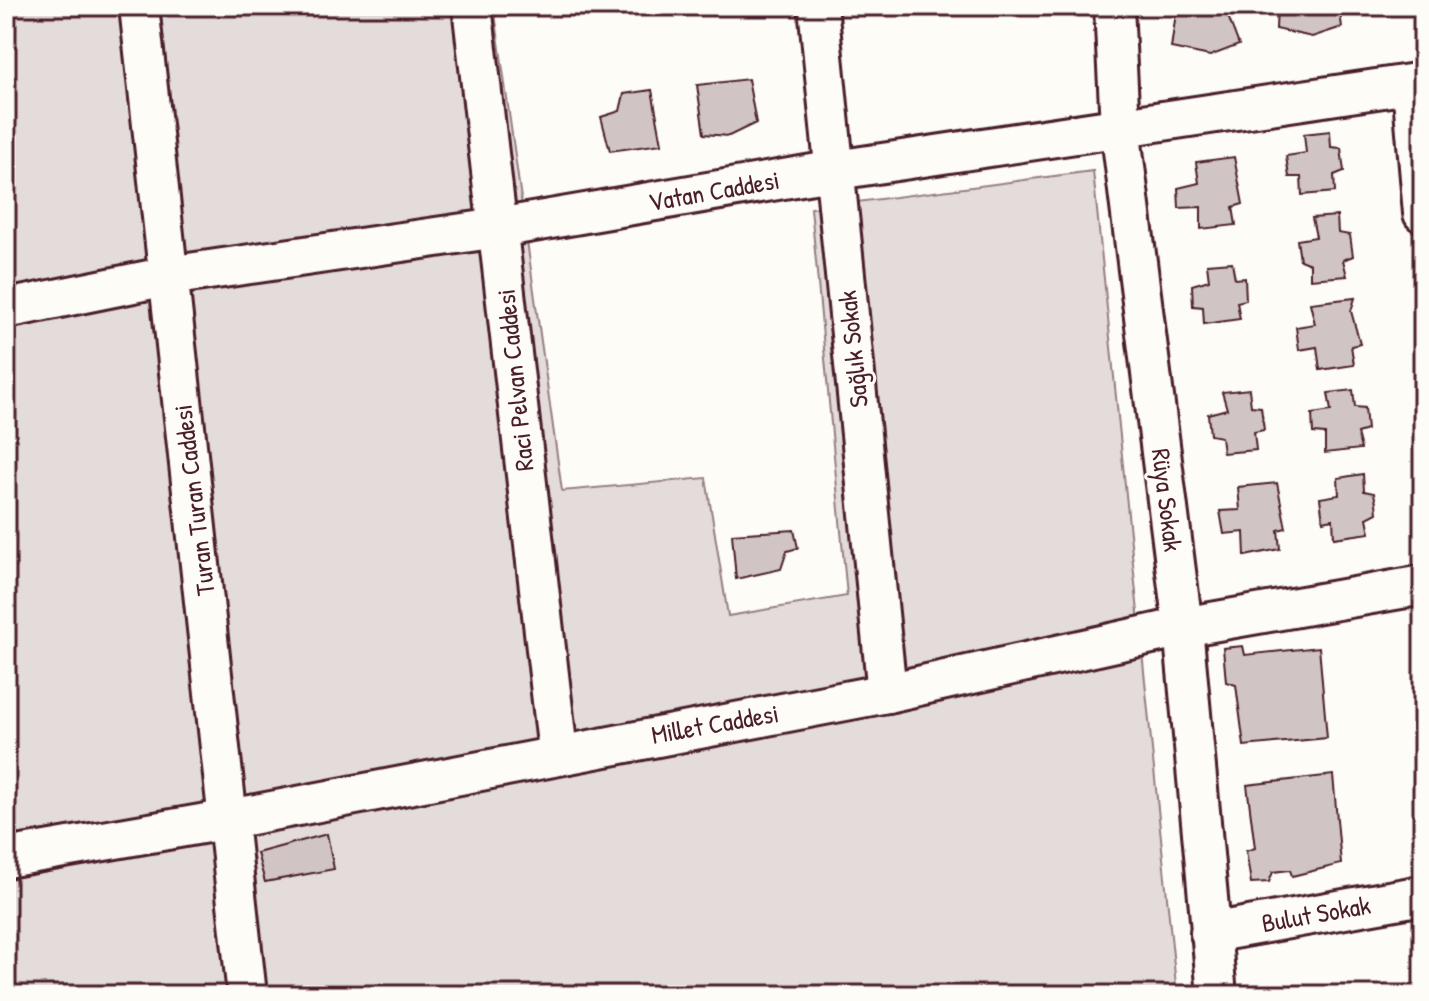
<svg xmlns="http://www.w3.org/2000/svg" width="1429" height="1001" font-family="'Patrick Hand',sans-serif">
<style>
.green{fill:#e3dcda;stroke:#967e82;stroke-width:2}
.building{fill:#d0c5c4;stroke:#4a1f2b;stroke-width:2}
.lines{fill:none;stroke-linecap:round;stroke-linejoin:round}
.street-casing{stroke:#4a1f2b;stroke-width:44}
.street{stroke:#fdfcf7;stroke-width:38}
.labels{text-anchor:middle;stroke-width:6;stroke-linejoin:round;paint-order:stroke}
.street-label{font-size:26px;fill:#4a1f2b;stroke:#fdfcf7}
</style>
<rect width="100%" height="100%" fill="#fdfcf7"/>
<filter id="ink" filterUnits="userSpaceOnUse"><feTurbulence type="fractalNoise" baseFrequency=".0125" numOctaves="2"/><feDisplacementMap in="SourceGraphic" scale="16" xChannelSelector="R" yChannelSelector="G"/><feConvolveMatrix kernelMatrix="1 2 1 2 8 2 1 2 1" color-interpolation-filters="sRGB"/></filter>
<g filter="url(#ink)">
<path class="green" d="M6 6H494L562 491 706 478 728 616 847 596 811 208 1093 171 1177 995H6Z"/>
<g class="building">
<path d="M1177 6H1231L1229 19 1239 45 1210 56 1171 48Z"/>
<path d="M1277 6H1332L1333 12 1340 13 1342 27 1312 37 1276 29Z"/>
<path d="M748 79 756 123 729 136 704 134 697 85Z"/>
<path d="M652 90 662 144 610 151 601 117 620 111 624 94Z"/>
<path d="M1330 131 1331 147 1341 148 1344 171 1334 175 1335 192 1302 195 1301 177H1289L1286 156 1306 153 1304 134Z"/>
<path d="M1234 157 1243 204 1233 207 1236 225 1201 229V207L1179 208 1178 188 1199 183 1196 162Z"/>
<path d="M1337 216 1338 233 1350 235 1353 256 1343 260 1347 276 1310 279V264L1300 260 1297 240 1316 237 1312 218Z"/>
<path d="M1232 262 1235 279 1245 278 1246 300 1237 302 1240 319 1204 324 1203 307 1193 306 1192 285 1209 280 1207 264Z"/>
<path d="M1355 298 1351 311 1360 344 1351 346 1354 365 1320 370 1317 347 1299 350 1296 327 1315 324 1310 303Z"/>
<path d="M1249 389 1251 406 1261 407 1264 430 1254 432 1256 450 1223 453 1221 437 1210 435 1208 414 1227 409 1222 392Z"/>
<path d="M1353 390 1355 407 1365 408 1367 430 1357 433 1361 449 1325 453V434L1313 433 1312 414 1331 411 1328 393Z"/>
<path d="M1363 474 1364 491 1374 493 1376 503 1377 513 1367 518 1370 533 1334 538 1333 519 1323 521 1320 498 1339 495 1338 478Z"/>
<path d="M1277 483 1286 528 1278 530 1280 549 1245 556 1244 532 1224 534 1220 511 1240 510 1238 487Z"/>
<path d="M794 530 798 548 787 551 781 569 736 579 732 534Z"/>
<path d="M1243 646 1245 655 1319 647 1327 738 1244 746 1236 685 1226 682 1223 648Z"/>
<path d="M1333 775 1341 864 1292 876 1290 870 1273 872 1269 882 1251 883 1246 851 1255 848 1247 785Z"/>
<path d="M327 834 334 869 265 882 257 853Z"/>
</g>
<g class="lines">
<defs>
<g id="street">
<path d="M139 6 247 995"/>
<path d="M472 6 558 753"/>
<path d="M818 6 887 693"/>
<path d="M1114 6 1120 127 1183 627 1217 995"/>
<path d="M1412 85 1423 213"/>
<path d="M6 309 168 276 498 228 836 170 1423 82"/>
<path d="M6 858 230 819 887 693 1183 627 1423 585"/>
<path d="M1210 933 1423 895"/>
</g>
</defs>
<use href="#street" class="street-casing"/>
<use href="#street" class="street"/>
</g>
</g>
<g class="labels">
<g class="street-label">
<text transform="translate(714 191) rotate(-10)" y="9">Vatan Caddesi</text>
<text transform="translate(853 349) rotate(-96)" y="9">Sağlık Sokak</text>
<text transform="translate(515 380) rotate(-96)" y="9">Raci Pelvan Caddesi</text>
<text transform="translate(194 500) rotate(-97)" y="9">Turan Turan Caddesi</text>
<text transform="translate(1167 500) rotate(83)" y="9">Rüya Sokak</text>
<text transform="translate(715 724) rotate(-10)" y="9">Millet Caddesi</text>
<text transform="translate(1316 914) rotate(-10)" y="9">Bulut Sokak</text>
</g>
</g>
<rect width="1429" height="1001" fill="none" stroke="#fdfcf7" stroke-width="32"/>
<rect x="16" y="16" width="1397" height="969" fill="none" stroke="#4a1f2b" stroke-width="3" filter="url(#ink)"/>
</svg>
